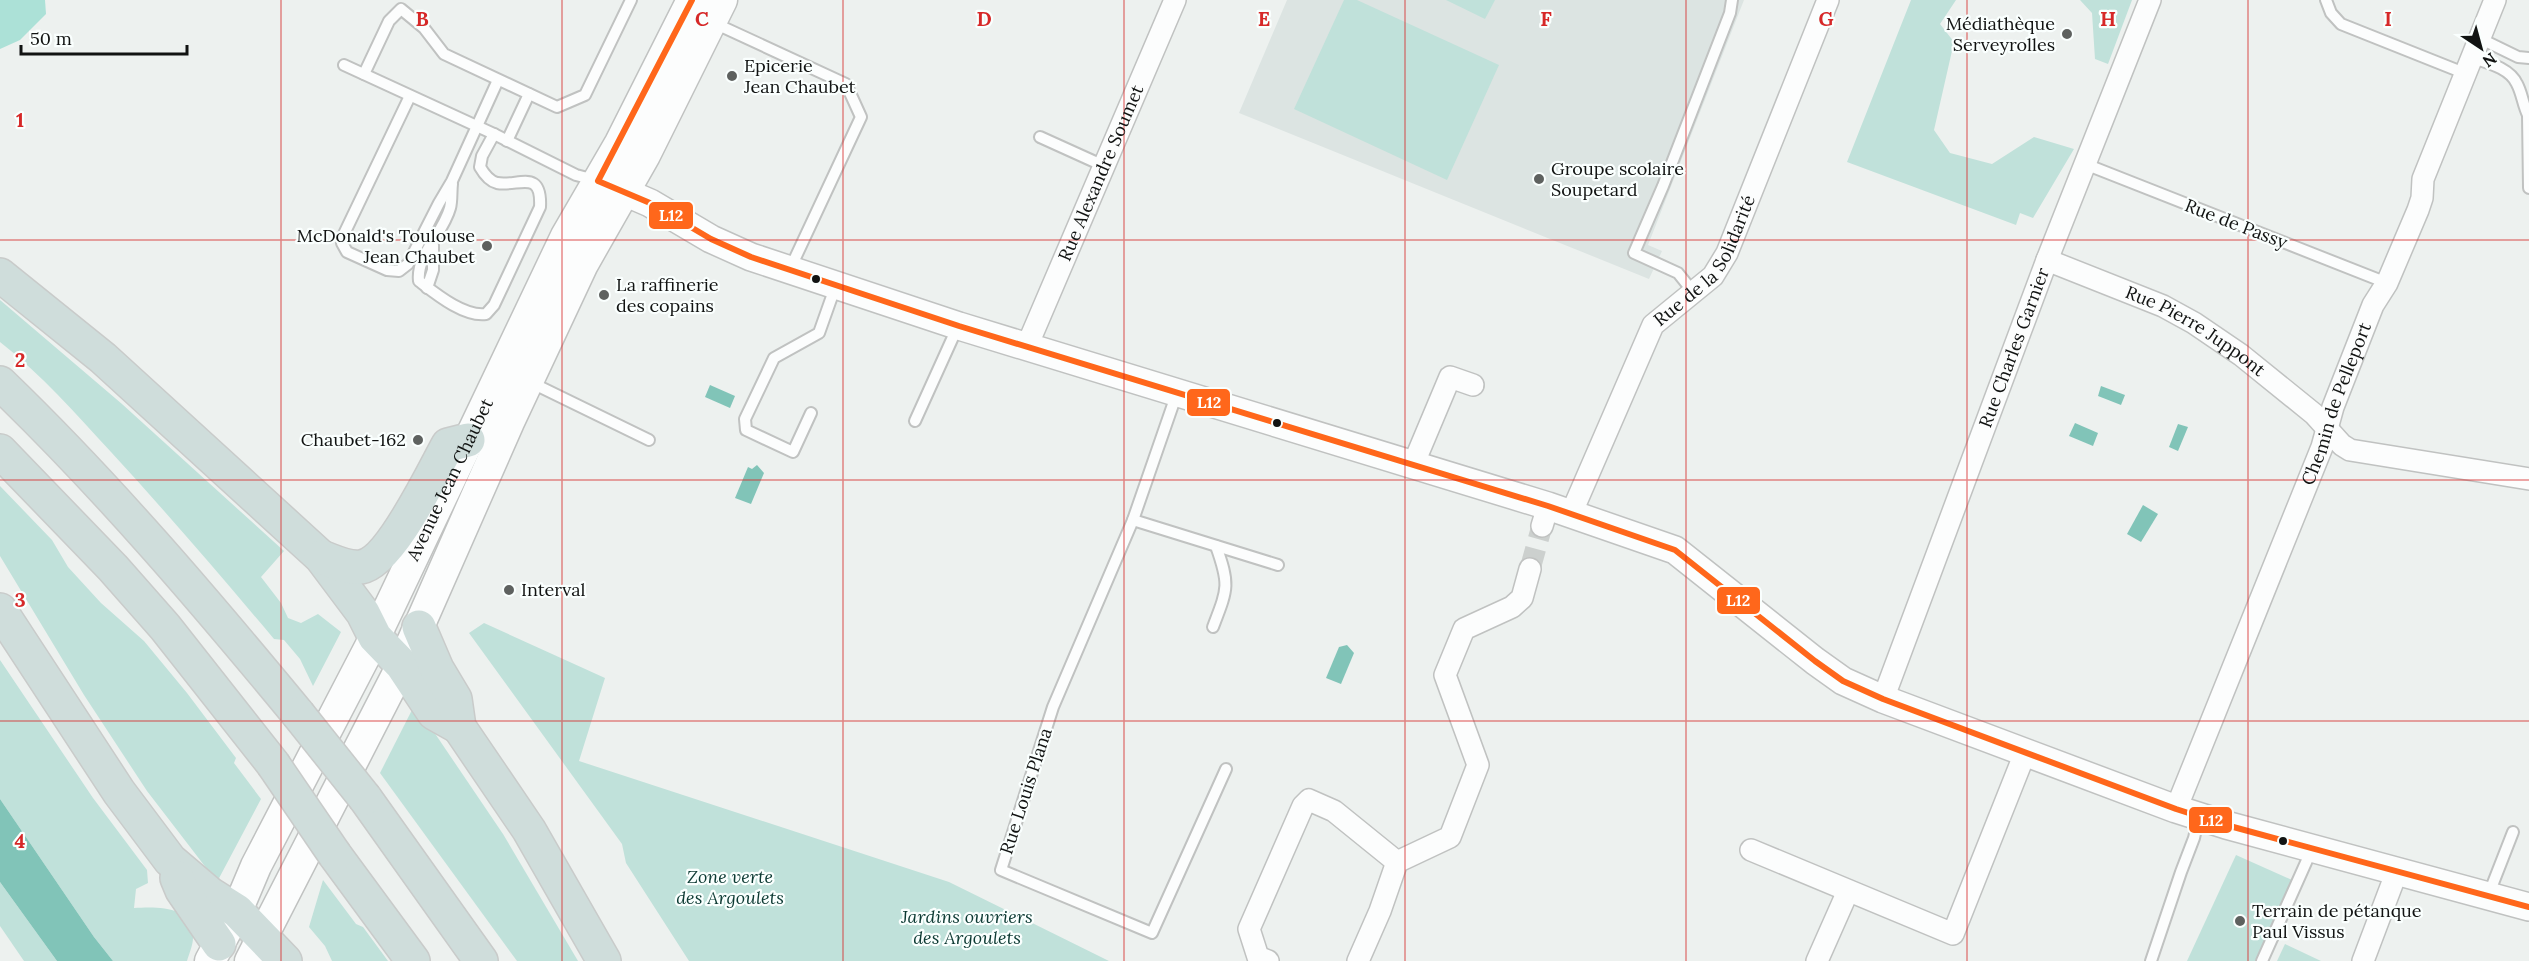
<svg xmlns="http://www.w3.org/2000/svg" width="2529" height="961" font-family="Lora,serif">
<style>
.built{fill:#dce4e2}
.green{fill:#c0e1da}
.forest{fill:#ace1d7}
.water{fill:#81c4b8}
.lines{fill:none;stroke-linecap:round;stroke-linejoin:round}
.minor-tunnel{stroke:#ccd0ce;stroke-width:21;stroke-dasharray:21 10;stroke-linecap:butt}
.service-casing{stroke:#c0c2c1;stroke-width:14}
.minor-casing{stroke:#c0c2c1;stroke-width:24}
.tertiary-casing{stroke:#c0c2c1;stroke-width:30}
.secondary-casing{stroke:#c0c2c1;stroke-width:33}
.motorway-casing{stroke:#c9cbca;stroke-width:36}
.service{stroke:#fcfdfd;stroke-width:10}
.minor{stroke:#fcfdfd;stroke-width:21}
.tertiary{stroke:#fcfdfd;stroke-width:27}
.secondary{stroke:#fcfdfd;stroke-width:30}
.motorway{stroke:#cfdddb;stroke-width:33}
.motorway-bridge-casing{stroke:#c9cbca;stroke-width:36;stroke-linecap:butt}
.motorway-bridge{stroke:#cfdddb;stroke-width:33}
.bus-1-casing{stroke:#fafffe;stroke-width:10}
.bus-1{stroke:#ff671b;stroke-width:6}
.grid{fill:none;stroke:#d62828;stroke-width:1.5;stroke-opacity:0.55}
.poi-dot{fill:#5e615f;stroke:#fafffe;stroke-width:2}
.bus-dot{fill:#111312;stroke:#fafffe;stroke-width:2}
.labels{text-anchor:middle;stroke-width:4.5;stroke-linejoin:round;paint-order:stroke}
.poi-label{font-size:18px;fill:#111312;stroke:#fafffe;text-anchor:start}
.street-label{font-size:18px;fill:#111312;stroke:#fafffe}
.park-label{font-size:18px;font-style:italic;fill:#0b3932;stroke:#fafffe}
.grid-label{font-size:20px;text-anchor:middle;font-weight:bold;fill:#d62828;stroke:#fafffe;stroke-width:4.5;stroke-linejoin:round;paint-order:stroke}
.line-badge{stroke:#fafffe;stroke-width:2}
.badge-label{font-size:16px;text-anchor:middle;font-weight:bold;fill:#fff}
</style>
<rect width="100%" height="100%" fill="#edf1ef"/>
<path class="built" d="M1287 0H1744L1648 245 1662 251 1649 279 1239 113Z"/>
<g class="green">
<path d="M1344 0H1357L1499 65 1447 180 1294 109Z"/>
<path d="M1446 0H1495L1485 19Z"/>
<path d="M1911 0H1956L1940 24 1954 42 1934 130 1950 153 1992 164 2034 137 2074 149 2033 218 2020 213 2016 225 1847 162Z"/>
<path d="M2080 0H2132L2108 64 2095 59 2092 13Z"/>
<path d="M0 300 122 404 284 551 261 577 281 603 288 618 301 623 318 614 341 632 313 686 300 659 284 640 274 639C221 576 167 513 111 452 75 413 42 375 0 342Z"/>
<path d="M0 486 52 540 68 567 101 603 144 641 187 693 236 758 234 763 261 799 217 882 147 791 84 695 0 556Z"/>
<path d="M484 623 605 678 579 761 949 882 1109 961H689L626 863 622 844 469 633Z"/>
<path d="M0 660 93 798 147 870 148 883 136 889 134 908C157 907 194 905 193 938 193 945 189 954 187 961H113L94 937 0 799Z"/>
<path d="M415 704 503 834 578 961H517L380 773Z"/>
<path d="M2236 855 2292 880 2255 961H2187Z"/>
<path d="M323 880 356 924 363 927 388 961H332L325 946 309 927Z"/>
<path d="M0 882 57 961H24L0 926Z"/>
<path d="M2285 944 2321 961H2277Z"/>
</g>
<path class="forest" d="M0 0H45L46 14 20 40 0 49Z"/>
<g class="water">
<path d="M710 385 735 396 730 408 705 397Z"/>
<path d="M2101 386 2125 395 2121 405 2098 396Z"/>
<path d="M2075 423 2098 433 2093 446 2069 436Z"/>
<path d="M2178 424 2188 427 2178 451 2169 447Z"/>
<path d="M757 465 764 473 751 504 735 498 748 467 752 469Z"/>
<path d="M2143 505 2158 514 2141 542 2127 534Z"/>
<path d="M1347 645 1354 653 1341 684 1326 678 1339 647Z"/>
<path d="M0 799 94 937 113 961H57L0 882Z"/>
</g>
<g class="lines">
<path class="minor-tunnel" d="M1530 569 1542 526"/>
<defs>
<g id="service">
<path d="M2326 0 2331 13 2341 24 2464 73"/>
<path d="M714 23 846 84 861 117 790 269"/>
<path d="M2481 39 2518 57 2529 58"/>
<path d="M2473 58C2488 63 2510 68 2517 84 2522 93 2523 105 2528 115L2529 188"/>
<path d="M344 65 494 134 576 175 595 180"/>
<path d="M364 74 389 21 401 9 424 28 444 54 557 107 585 95 631 0"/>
<path d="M410 96 344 234 342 243 347 252 387 270 399 271 408 264 439 203 452 181 498 80"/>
<path d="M1040 137 1104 166"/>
<path d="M507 141 529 94"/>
<path d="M2085 164 2387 283"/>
<path d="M452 184C451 192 452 201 450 208 443 234 416 255 419 281 436 294 464 317 486 314L494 305 540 207C542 168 518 187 497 183 489 181 484 174 480 167L482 156 494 134"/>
<path d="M427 288 433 270V245"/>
<path d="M1694 293 1678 273 1634 253 1663 186 1730 13 1732 0"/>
<path d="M530 382 649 440"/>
<path d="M1177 393 1133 520 1053 707 1001 870 1152 933 1226 769"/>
<path d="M811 413 793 452 746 430 745 419 774 358 819 333 836 285"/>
<path d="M915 421 958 326"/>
<path d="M1133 520 1278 565"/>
<path d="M1213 627C1228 588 1230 585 1216 546"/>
<path d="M2488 896 2513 832"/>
<path d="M2151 961 2181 872 2194 838 2199 816"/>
<path d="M2262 961 2312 849"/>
</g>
<g id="minor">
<path id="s1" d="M2047 260 2163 306 2194 323 2241 355 2314 414 2342 445 2350 450 2529 479"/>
<path id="s2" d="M1027 346 1175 0"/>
<path d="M1413 465 1450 377 1473 385"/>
<path id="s3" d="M1571 514 1653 325 1713 276 1727 253 1828 0"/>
<path d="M1542 526 1548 506"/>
<path id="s4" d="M1883 699 2047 260 2150 0"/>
<path id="s5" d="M2176 809 2322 447 2333 407 2373 305 2387 283 2418 210 2422 198 2423 179 2495 0"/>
<path d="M1751 850 1953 934 2025 753"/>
<path d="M1268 961 1258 957 1249 929 1303 806 1309 800 1334 811 1397 862"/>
<path d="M1358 961 1380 911 1397 862 1450 837 1478 765 1445 675 1464 629 1512 607 1522 598 1530 569"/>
<path d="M1817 961 1848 891"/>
<path d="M2363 961 2397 871"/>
</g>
<path id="tertiary" d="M606 184 650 203 711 239 751 257 959 326 1548 506 1675 550 1815 661 1843 681 1883 699 2176 809 2226 825 2529 907"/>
<g id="secondary">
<path id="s6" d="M210 961 237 911 256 866 375 637 566 236 620 143 692 0"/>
<path d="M250 961 402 665 509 422 583 264 645 155 722 0"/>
</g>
<g id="motorway">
<path d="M0 275 103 358 321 557 363 613 375 637 402 665 434 713 459 727"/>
<path d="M0 383C107 486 203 599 298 714"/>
<path d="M0 451 113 568 165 627 273 764"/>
<path d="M321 557C333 561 347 569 361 567 391 562 433 472 448 445L468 440"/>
<path d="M0 610 119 792 170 860 210 894 237 911 285 961"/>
<path d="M419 627 437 669 455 699 459 727 529 830 604 961"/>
<path d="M365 798 481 961"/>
<path d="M335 855 413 961"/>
<path d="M177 878 182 890 219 944"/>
</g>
</defs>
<use href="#service" class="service-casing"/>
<use href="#minor" class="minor-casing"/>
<use href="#tertiary" class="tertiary-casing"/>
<use href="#secondary" class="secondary-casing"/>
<use href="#motorway" class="motorway-casing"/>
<use href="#service" class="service"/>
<use href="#minor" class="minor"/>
<use href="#tertiary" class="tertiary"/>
<use href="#secondary" class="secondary"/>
<use href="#motorway" class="motorway"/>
<defs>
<g id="motorway-bridge">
<path d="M298 714 365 798"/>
<path d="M273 764 335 855"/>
</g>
</defs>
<use href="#motorway-bridge" class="motorway-bridge-casing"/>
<use href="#motorway-bridge" class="motorway-bridge"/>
<defs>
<path id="bus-1" d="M692 0 598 181 650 203 711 239 751 257 959 326 1548 506 1675 550 1815 661 1843 681 1883 699 2176 809 2226 825 2529 907"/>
</defs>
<use href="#bus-1" class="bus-1-casing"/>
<use href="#bus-1" class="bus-1"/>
</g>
<path class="grid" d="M281 0V961M562 0V961M843 0V961M1124 0V961M1405 0V961M1686 0V961M1967 0V961M2248 0V961M0 240H2529M0 480H2529M0 721H2529"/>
<g class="poi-dot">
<circle cx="2067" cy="34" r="6"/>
<circle cx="732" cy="76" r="6"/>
<circle cx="1539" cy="179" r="6"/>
<circle cx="487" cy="246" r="6"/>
<circle cx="604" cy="295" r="6"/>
<circle cx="418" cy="440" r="6"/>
<circle cx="509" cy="590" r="6"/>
<circle cx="2240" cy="921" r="6"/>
</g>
<g class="bus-dot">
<circle cx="816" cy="279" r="5"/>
<circle cx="1277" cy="423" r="5"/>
<circle cx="2283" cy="841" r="5"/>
</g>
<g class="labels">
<g class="poi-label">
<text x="2055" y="30" text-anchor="end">Médiathèque<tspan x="2055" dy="21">Serveyrolles</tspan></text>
<text x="744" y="72">Epicerie<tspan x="744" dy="21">Jean Chaubet</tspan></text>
<text x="1551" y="175">Groupe scolaire<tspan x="1551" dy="21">Soupetard</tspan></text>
<text x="475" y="242" text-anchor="end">McDonald's Toulouse<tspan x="475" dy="21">Jean Chaubet</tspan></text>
<text x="616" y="291">La raffinerie<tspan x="616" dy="21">des copains</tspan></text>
<text x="406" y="446" text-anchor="end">Chaubet-162</text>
<text x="521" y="596">Interval</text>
<text x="2252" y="917">Terrain de pétanque<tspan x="2252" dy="21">Paul Vissus</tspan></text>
</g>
<g class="street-label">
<text dy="6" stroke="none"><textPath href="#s2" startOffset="188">Rue Alexandre Soumet</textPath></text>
<text transform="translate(2236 224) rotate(21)" y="6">Rue de Passy</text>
<text dy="6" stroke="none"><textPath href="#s3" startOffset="291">Rue de la Solidarité</textPath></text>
<text dy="6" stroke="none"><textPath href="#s1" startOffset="165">Rue Pierre Juppont</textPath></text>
<text dy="6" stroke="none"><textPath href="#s4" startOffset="375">Rue Charles Garnier</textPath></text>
<text dy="6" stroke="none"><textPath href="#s5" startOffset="436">Chemin de Pelleport</textPath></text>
<text dy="6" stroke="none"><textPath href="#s6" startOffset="538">Avenue Jean Chaubet</textPath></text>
<text transform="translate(1026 791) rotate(-72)" y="6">Rue Louis Plana</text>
</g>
<g class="park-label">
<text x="730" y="883">Zone verte<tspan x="730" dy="21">des Argoulets</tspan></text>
<text x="967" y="923">Jardins ouvriers<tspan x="967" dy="21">des Argoulets</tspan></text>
</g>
</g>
<g class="grid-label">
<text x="422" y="26">B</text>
<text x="702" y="26">C</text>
<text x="984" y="26">D</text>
<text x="1264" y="26">E</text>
<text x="1546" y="26">F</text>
<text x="1826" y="26">G</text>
<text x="2108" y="26">H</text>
<text x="2388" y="26">I</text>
<text x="20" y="127">1</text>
<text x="20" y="367">2</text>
<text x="20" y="607">3</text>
<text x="20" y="848">4</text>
</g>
<g class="line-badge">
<rect x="648" y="201" width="46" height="29" rx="6" fill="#ff671b"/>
<rect x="1186" y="388" width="45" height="29" rx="6" fill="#ff671b"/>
<rect x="1716" y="586" width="45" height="29" rx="6" fill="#ff671b"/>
<rect x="2188" y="806" width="45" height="28" rx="6" fill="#ff671b"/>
</g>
<g class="badge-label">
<text x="671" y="221">L12</text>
<text x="1209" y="408">L12</text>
<text x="1738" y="606">L12</text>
<text x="2211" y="826">L12</text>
</g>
<g transform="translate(2481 48) rotate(144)" stroke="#fafffe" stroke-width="4.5" paint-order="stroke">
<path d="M0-4.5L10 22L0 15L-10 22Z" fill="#111312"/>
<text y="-9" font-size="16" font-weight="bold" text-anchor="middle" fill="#111312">N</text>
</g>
<path d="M21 45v9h166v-9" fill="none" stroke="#111312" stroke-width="3"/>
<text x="30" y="45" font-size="18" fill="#111312" stroke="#fafffe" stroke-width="4.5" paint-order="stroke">50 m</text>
</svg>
